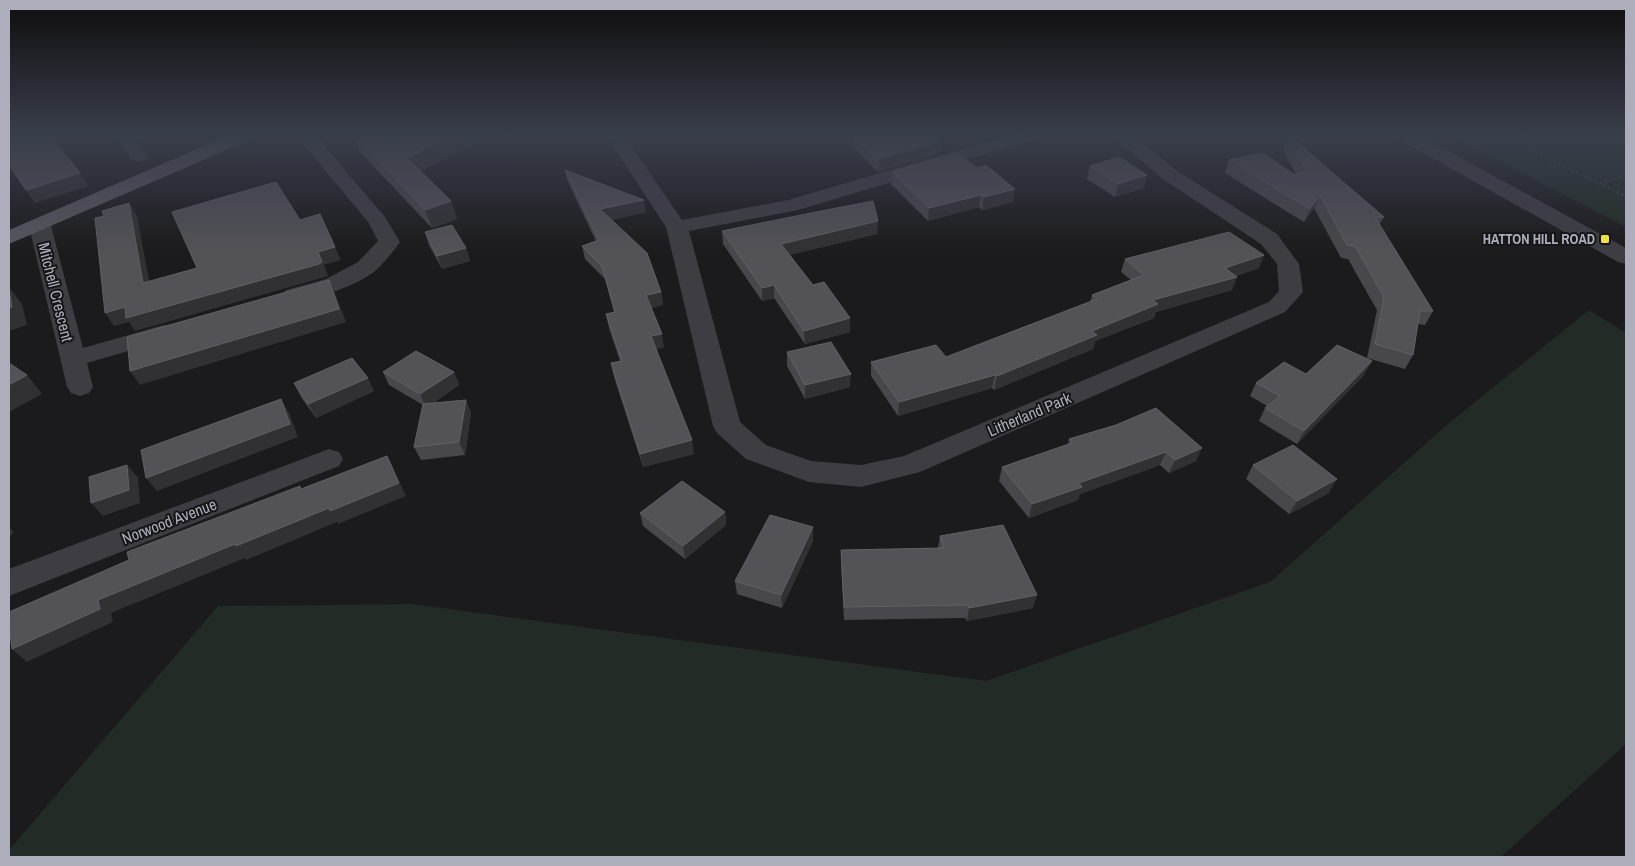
<svg xmlns="http://www.w3.org/2000/svg" width="1635" height="866" font-family="'Archivo Narrow',sans-serif">
<style>
.green{fill:#222b25}
.lines{fill:none;stroke-linecap:round;stroke-linejoin:round}
.path{stroke:#414148;stroke-width:2.5;stroke-dasharray:2 3;stroke-linecap:butt}
.minor{fill:#3e3d43;fill-rule:evenodd}
.major{fill:#585760;fill-rule:evenodd}
.wall{fill:#48474b}
.shaded-wall{fill:#313033}
.building{fill:#535257;stroke:#616067}
.poi-dot{fill:#ede142;stroke:#161518;stroke-width:2}
.labels{text-anchor:middle;stroke-width:4;stroke-linejoin:round;paint-order:stroke}
.far-poi-label{font-size:14px;font-weight:bold;fill:#adaebb;stroke:#161518;text-anchor:end}
.street-label{font-size:16px;fill:#adaebb;stroke:#161518}
</style>
<rect width="100%" height="100%" fill="#1b1a1c"/>
<g class="green">
<path d="M1448 134H1626V227Z"/>
<path d="M1589 310 1626 333V744L1501 857H9V850L218 606 412 604 986 681 1270 582 1449 423Z"/>
</g>
<g class="lines">
<g class="path">
<path d="M1495 134 1626 196"/>
<path d="M1600 183 1626 176"/>
</g>
<g class="minor">
<path d="M119 134H142L137 139 147 156 145 160 138 162 131 160 117 137Z"/>
<path d="M295 134H314L385 217 400 242C393 252 383 264 374 272 357 285 306 305 286 300L282 295 286 290 326 279 358 262 378 241 369 223Z"/>
<path d="M605 134H623L682 220 788 200 1013 134H1042L1039 138 798 210 689 231 740 422 766 445 811 461 861 465 904 456 1269 302 1279 291 1277 264 1261 244 1163 179 1110 134H1131L1177 171 1277 234 1299 264 1303 292 1285 312 920 472 861 487 809 482 746 459 717 433 713 426 666 227Z"/>
<path d="M1394 134H1417L1626 248V264L1618 262 1397 138Z"/>
<path d="M40 220 47 222 51 226 83 348 164 325 173 328 176 333 173 338 87 363 93 387 89 393 80 396 71 393 67 387 29 226 33 222Z"/>
<path d="M329 449 339 452 343 459 339 466 9 596V569Z"/>
</g>
<path class="major" d="M232 134H257L254 138 9 244V230Z"/>
</g>
<g class="wall">
<path d="M403 134H480L481 140 421 171 451 201 457 219 432 228 360 152 354 135 390 141Z"/>
<path d="M853 134 941 141 940 153 878 172 853 146Z"/>
<path d="M1288 138 1384 217 1379 225 1433 311 1425 325 1418 324 1413 355 1405 369 1367 358 1377 310 1348 259 1341 258 1314 208 1304 222 1225 173 1229 160 1296 174 1283 150Z"/>
<path d="M1090 166 1147 175 1144 188 1115 197 1087 179Z"/>
<path d="M565 170 646 212 611 220 661 292 663 305 651 308 664 347 656 349 694 454 643 467 614 377 611 363 620 361 609 328 606 314 614 312 605 279 585 259 582 246 596 241 568 182Z"/>
<path d="M892 172 1013 202 982 210 979 207 928 221 891 184Z"/>
<path d="M722 231 877 234 789 255 813 285 850 318V332L805 344 774 298 762 301 723 244Z"/>
<path d="M425 232 466 248 470 261 442 269 429 245Z"/>
<path d="M1264 255 1259 268 1236 276 1232 290 1156 312 1154 318 1095 341 1093 349 994 390 992 388 898 416 871 376V362L946 357 1090 302 1092 295 1131 280 1121 272 1125 259Z"/>
<path d="M787 352 850 387 805 399 787 366Z"/>
<path d="M383 372H454L459 385 433 403 466 400 471 413 465 455 421 460 414 447 423 405 389 385Z"/>
<path d="M1306 374 1364 375 1297 444 1259 421 1265 408 1267 406 1250 396 1256 383Z"/>
<path d="M294 383 374 391 316 418 301 397Z"/>
<path d="M1116 425 1196 461 1169 473 1160 465 1080 494 1078 500 1029 518 999 481 1002 467 1068 444 1069 439Z"/>
<path d="M1253 465 1329 493 1289 514 1246 479Z"/>
<path d="M725 512 726 525 685 559 643 526 640 513Z"/>
<path d="M940 536 1033 608 967 621 965 618 844 620 841 563V550L938 548Z"/>
<path d="M813 541 782 608 737 594 735 581Z"/>
</g>
<g class="shaded-wall">
<path d="M456 134H480L481 140 413 175 407 158Z"/>
<path d="M538 134H551L539 137Z"/>
<path d="M941 141 940 153 878 172 879 159Z"/>
<path d="M80 173 88 186 35 203 26 190Z"/>
<path d="M1147 175 1144 188 1115 197 1118 184Z"/>
<path d="M1015 189 1013 202 982 210 984 197Z"/>
<path d="M981 195 979 207 928 221 929 208Z"/>
<path d="M1320 195 1314 208 1304 222 1310 209Z"/>
<path d="M644 200 646 212 602 222 600 209Z"/>
<path d="M451 201 457 219 432 228 425 210Z"/>
<path d="M129 203 137 216 152 296 143 283Z"/>
<path d="M878 221 877 234 781 257V244Z"/>
<path d="M335 247 341 260 324 265 328 276 325 277 135 331 129 322 114 326 105 313Z"/>
<path d="M466 248 470 261 442 269 437 256Z"/>
<path d="M1264 255 1259 268 1220 281 1225 268Z"/>
<path d="M1237 277 1232 290 1156 312 1154 318 1095 341 1093 349 994 390 997 376 1092 331 1153 300Z"/>
<path d="M329 280 335 293 346 322 140 385 130 371Z"/>
<path d="M774 285V298L762 301V288Z"/>
<path d="M9 287 22 304 27 325 9 331Z"/>
<path d="M661 292 663 305 648 308 646 295Z"/>
<path d="M850 318V332L805 344 804 331Z"/>
<path d="M662 334 664 347 654 350 651 336Z"/>
<path d="M1372 361 1364 375 1297 444 1304 431Z"/>
<path d="M454 372 459 385 426 408 420 394Z"/>
<path d="M851 374 850 387 805 399V385Z"/>
<path d="M27 375 42 394 9 412V385Z"/>
<path d="M995 375 992 388 898 416 899 402Z"/>
<path d="M368 378 374 391 316 418 308 404Z"/>
<path d="M281 399 289 413 298 437 157 491 146 478Z"/>
<path d="M466 400 471 413 465 455 459 442Z"/>
<path d="M692 440 694 454 643 467 640 454Z"/>
<path d="M1202 448 1196 461 1169 473 1175 460Z"/>
<path d="M1166 452 1160 465 1080 494 1078 500 1029 518 1032 504 1079 483Z"/>
<path d="M387 456 406 496 338 524 337 522 246 560 245 558 111 613 113 622 27 662 12 649 98 600Z"/>
<path d="M127 465 138 478 140 503 103 516 91 503Z"/>
<path d="M1337 479 1329 493 1289 514 1297 501Z"/>
<path d="M725 512 726 525 685 559 683 546Z"/>
<path d="M9 527 14 532 9 538Z"/>
<path d="M813 527V541L782 608 781 595Z"/>
<path d="M1037 595 1033 608 967 621 969 608Z"/>
</g>
<g class="building">
<path d="M9 134H49L80 173 26 190 9 165Z"/>
<path d="M355 134H384L390 141 403 134H456L407 158 451 201 425 210 354 135Z"/>
<path d="M853 134H932L941 141 879 159Z"/>
<path d="M1290 136 1384 217H1375L1433 311H1420L1413 355 1375 344 1384 297 1355 246 1347 245 1320 195 1310 209 1229 160 1263 153 1295 175 1307 171 1288 138Z"/>
<path d="M957 153 977 168 986 165 1015 189 984 197 981 195 929 208 892 172Z"/>
<path d="M1119 157 1147 175 1118 184 1090 166Z"/>
<path d="M565 170 644 200 600 209 647 253 661 292 646 295 662 334 651 336 692 440 640 454 611 363 622 361 606 314 615 312 602 266 582 246 599 240Z"/>
<path d="M276 182 300 220 320 214 335 247 318 252 322 262 319 264 126 318 125 307 105 313 95 218 104 216 102 211 129 203 143 283 197 268 172 212Z"/>
<path d="M873 201 878 221 781 244 813 285 824 282 850 318 804 331 774 285 762 288 722 231 816 212Z"/>
<path d="M452 225 466 248 437 256 425 232Z"/>
<path d="M1229 232 1264 255 1225 268 1237 277 1153 300 1158 304 1092 331 1097 335 997 376 995 375 899 402 871 362 936 345 946 357 1097 299 1092 295 1144 275 1125 259Z"/>
<path d="M329 280 339 309 130 371 127 337Z"/>
<path d="M9 289 12 307 9 308Z"/>
<path d="M831 342 851 374 805 385 787 352Z"/>
<path d="M1337 345 1372 361 1304 431 1265 408 1280 396 1256 383 1284 362 1306 374Z"/>
<path d="M416 351 454 372 420 394 383 372Z"/>
<path d="M352 358 368 378 308 404 294 383Z"/>
<path d="M9 363 27 375 9 385Z"/>
<path d="M281 399 290 424 146 478 141 450Z"/>
<path d="M466 400 459 442 414 447 423 404Z"/>
<path d="M1156 408 1202 448 1175 460 1166 452 1079 483 1082 487 1032 504 1002 467 1072 443 1069 439 1116 425Z"/>
<path d="M1293 445 1337 479 1297 501 1253 465Z"/>
<path d="M387 456 399 483 330 511 329 508 236 546 235 544 98 600 100 609 12 649 9 625V612L129 560 127 552 300 486 301 489Z"/>
<path d="M127 465 129 490 91 503 89 477Z"/>
<path d="M682 481 725 512 683 546 640 513Z"/>
<path d="M770 515 813 527 781 595 735 581Z"/>
<path d="M1003 525 1037 595 969 608 968 605 844 607 841 550 944 548 940 536Z"/>
</g>
<linearGradient id="sky" x2="0" y2="1"><stop stop-color="#0f0e0f"/><stop offset="0.53" stop-color="#393e4b"/><stop offset="1" stop-color="#393e4b" stop-opacity="0"/></linearGradient>
<rect width="1635" height="255" fill="url(#sky)"/>
<rect class="poi-dot" x="1600" y="234" width="10" height="10" rx="2.5"/>
<g class="labels">
<g class="far-poi-label">
<text x="1595" y="244">HATTON HILL ROAD</text>
</g>
<g class="street-label">
<text transform="translate(56 292) rotate(76)" y="6">Mitchell Crescent</text>
<text transform="translate(1029 414) rotate(-23)" y="6">Litherland Park</text>
<text transform="translate(169 521) rotate(-21)" y="6">Norwood Avenue</text>
</g>
</g>
<rect width="1635" height="866" fill="none" stroke="#adaebb" stroke-width="20"/>
</svg>
